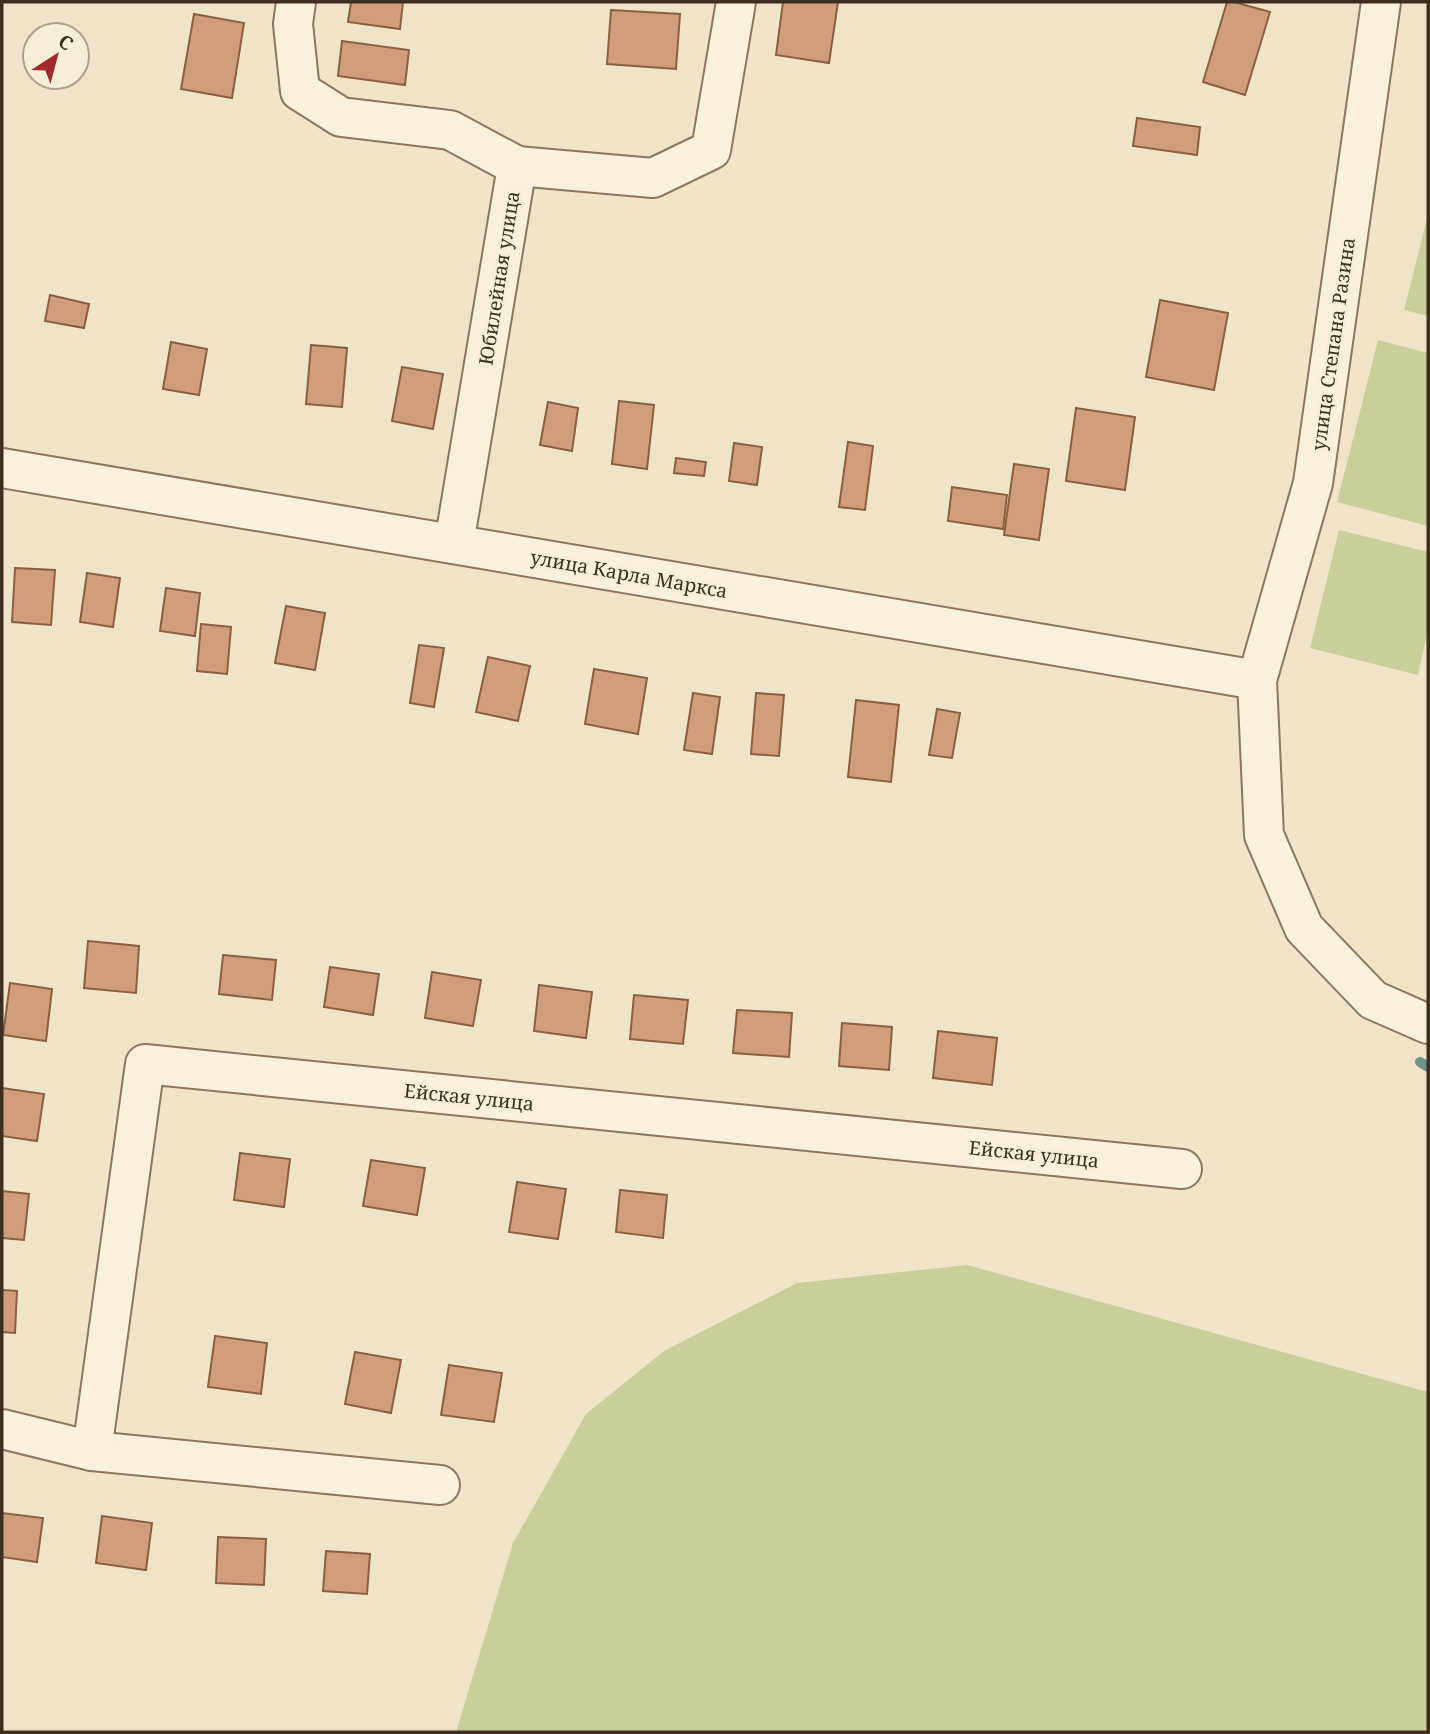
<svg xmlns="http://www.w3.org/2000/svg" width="1430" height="1734" font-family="'Noto Serif',serif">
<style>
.green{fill:#c9cf9b}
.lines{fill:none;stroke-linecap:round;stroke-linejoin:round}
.stream{stroke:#6f938a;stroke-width:10}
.building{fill:#cf9f7d;stroke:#8d5f41;stroke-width:2}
.minor-casing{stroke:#8d765c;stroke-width:42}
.minor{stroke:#faf1dc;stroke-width:38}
.labels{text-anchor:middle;stroke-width:6;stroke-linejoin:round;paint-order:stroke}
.street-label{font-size:19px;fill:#3d2e20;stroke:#f7eed8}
</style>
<rect width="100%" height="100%" fill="#f0e4c8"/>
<g class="green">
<path d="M1428 214V316L1404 310Z"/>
<path d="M1378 340 1428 353V526L1337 502Z"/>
<path d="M1339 530 1428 552V630L1418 675 1310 648Z"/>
<path d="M967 1265 1428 1392V1732H456L513 1543 586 1414 664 1351 797 1283Z"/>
</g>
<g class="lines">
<path class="stream" d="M1420 1062 1428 1067"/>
</g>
<g class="building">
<path d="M351 2H403L400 29 348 22Z"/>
<path d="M783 2H838L829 63 776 55Z"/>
<path d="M1227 2H1234L1270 12 1245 95 1203 82Z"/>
<path d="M611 10 680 14 676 69 607 64Z"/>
<path d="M194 14 244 23 232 98 181 89Z"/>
<path d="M342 41 409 50 405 85 338 76Z"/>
<path d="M1137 118 1200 127 1197 155 1133 146Z"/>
<path d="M50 295 89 304 84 328 45 321Z"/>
<path d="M1160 300 1228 313 1214 390 1146 377Z"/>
<path d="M171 342 207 349 199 395 163 389Z"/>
<path d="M311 345 347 348 342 407 306 404Z"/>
<path d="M402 367 443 374 433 429 392 421Z"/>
<path d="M619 401 654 405 647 469 612 464Z"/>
<path d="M548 402 578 408 572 451 540 445Z"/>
<path d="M1076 408 1135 417 1125 490 1066 481Z"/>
<path d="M848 442 873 446 865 510 839 507Z"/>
<path d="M734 443 762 447 757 485 729 481Z"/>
<path d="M676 458 706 462 704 476 674 473Z"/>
<path d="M1014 464 1049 469 1039 540 1004 535Z"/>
<path d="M952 487 1007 495 1003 529 948 521Z"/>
<path d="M15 568 55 570 51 625 12 622Z"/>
<path d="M87 573 120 578 113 627 80 622Z"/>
<path d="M166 588 200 593 195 636 160 631Z"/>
<path d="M286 606 325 613 315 670 275 663Z"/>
<path d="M201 624 231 627 227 674 197 671Z"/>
<path d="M419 645 444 648 434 707 410 703Z"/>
<path d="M488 657 530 666 518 721 476 712Z"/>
<path d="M594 669 647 678 638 734 585 724Z"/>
<path d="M693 693 720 697 712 754 684 750Z"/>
<path d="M756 693 784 695 779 756 751 754Z"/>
<path d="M856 700 899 705 891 782 848 777Z"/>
<path d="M937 709 960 713 952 758 929 755Z"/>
<path d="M88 941 139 946 136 993 84 988Z"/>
<path d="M223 955 276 960 272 1000 219 994Z"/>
<path d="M330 967 379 974 373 1015 324 1007Z"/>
<path d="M432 972 481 980 473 1026 425 1018Z"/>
<path d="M10 983 52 989 46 1041 3 1035Z"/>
<path d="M539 985 592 992 586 1038 534 1031Z"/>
<path d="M634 995 688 1000 683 1044 630 1039Z"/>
<path d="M737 1010 792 1013 789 1057 733 1053Z"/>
<path d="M842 1023 892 1027 889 1070 839 1066Z"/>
<path d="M938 1031 997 1038 992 1085 933 1078Z"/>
<path d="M2 1088 44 1094 37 1141 2 1136Z"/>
<path d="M240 1153 290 1159 284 1207 234 1200Z"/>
<path d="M371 1160 425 1168 417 1215 363 1206Z"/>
<path d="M517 1182 566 1189 558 1239 509 1232Z"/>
<path d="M620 1190 667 1195 663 1238 616 1232Z"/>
<path d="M2 1191 29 1194 24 1240 2 1238Z"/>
<path d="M2 1290 17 1291 15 1333 2 1332Z"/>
<path d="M215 1336 267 1343 261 1394 208 1387Z"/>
<path d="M355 1352 401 1360 391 1413 345 1404Z"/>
<path d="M449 1365 502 1373 494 1422 441 1415Z"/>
<path d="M2 1513 43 1518 37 1562 2 1557Z"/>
<path d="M102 1516 152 1523 146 1570 96 1563Z"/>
<path d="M218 1537 266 1539 264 1585 216 1583Z"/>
<path d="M326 1551 370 1554 367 1594 323 1591Z"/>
</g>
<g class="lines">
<defs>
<g id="minor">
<path d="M296 2 293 24 300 91 341 117 450 130 517 166 454 544"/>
<path d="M1381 2 1313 483 1257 680 1264 835 1304 928 1373 1000 1428 1024"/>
<path d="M517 166 653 178 711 150 736 2"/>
<path d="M2 468 1257 680"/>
<path d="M2 1429 92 1451 440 1485"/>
<path d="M92 1451 145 1064 1182 1169"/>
</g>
</defs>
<use href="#minor" class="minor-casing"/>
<use href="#minor" class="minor"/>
</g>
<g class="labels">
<g class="street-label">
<text transform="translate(499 278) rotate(-81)" y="7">Юбилейная улица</text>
<text transform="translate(1333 344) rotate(-82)" y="7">улица Степана Разина</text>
<text transform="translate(629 574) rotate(10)" y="7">улица Карла Маркса</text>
<text transform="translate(469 1097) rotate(6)" y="7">Ейская улица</text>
<text transform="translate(1034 1154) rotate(6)" y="7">Ейская улица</text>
</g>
</g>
<rect width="1430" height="1734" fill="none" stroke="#3d2e20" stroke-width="7"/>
<g transform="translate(56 56) rotate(36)"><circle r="33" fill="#f7eed8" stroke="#ada18e" stroke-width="2"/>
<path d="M0-5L12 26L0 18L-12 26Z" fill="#9e2a2b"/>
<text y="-10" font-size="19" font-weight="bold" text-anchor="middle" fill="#3d2e20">С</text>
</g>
</svg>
